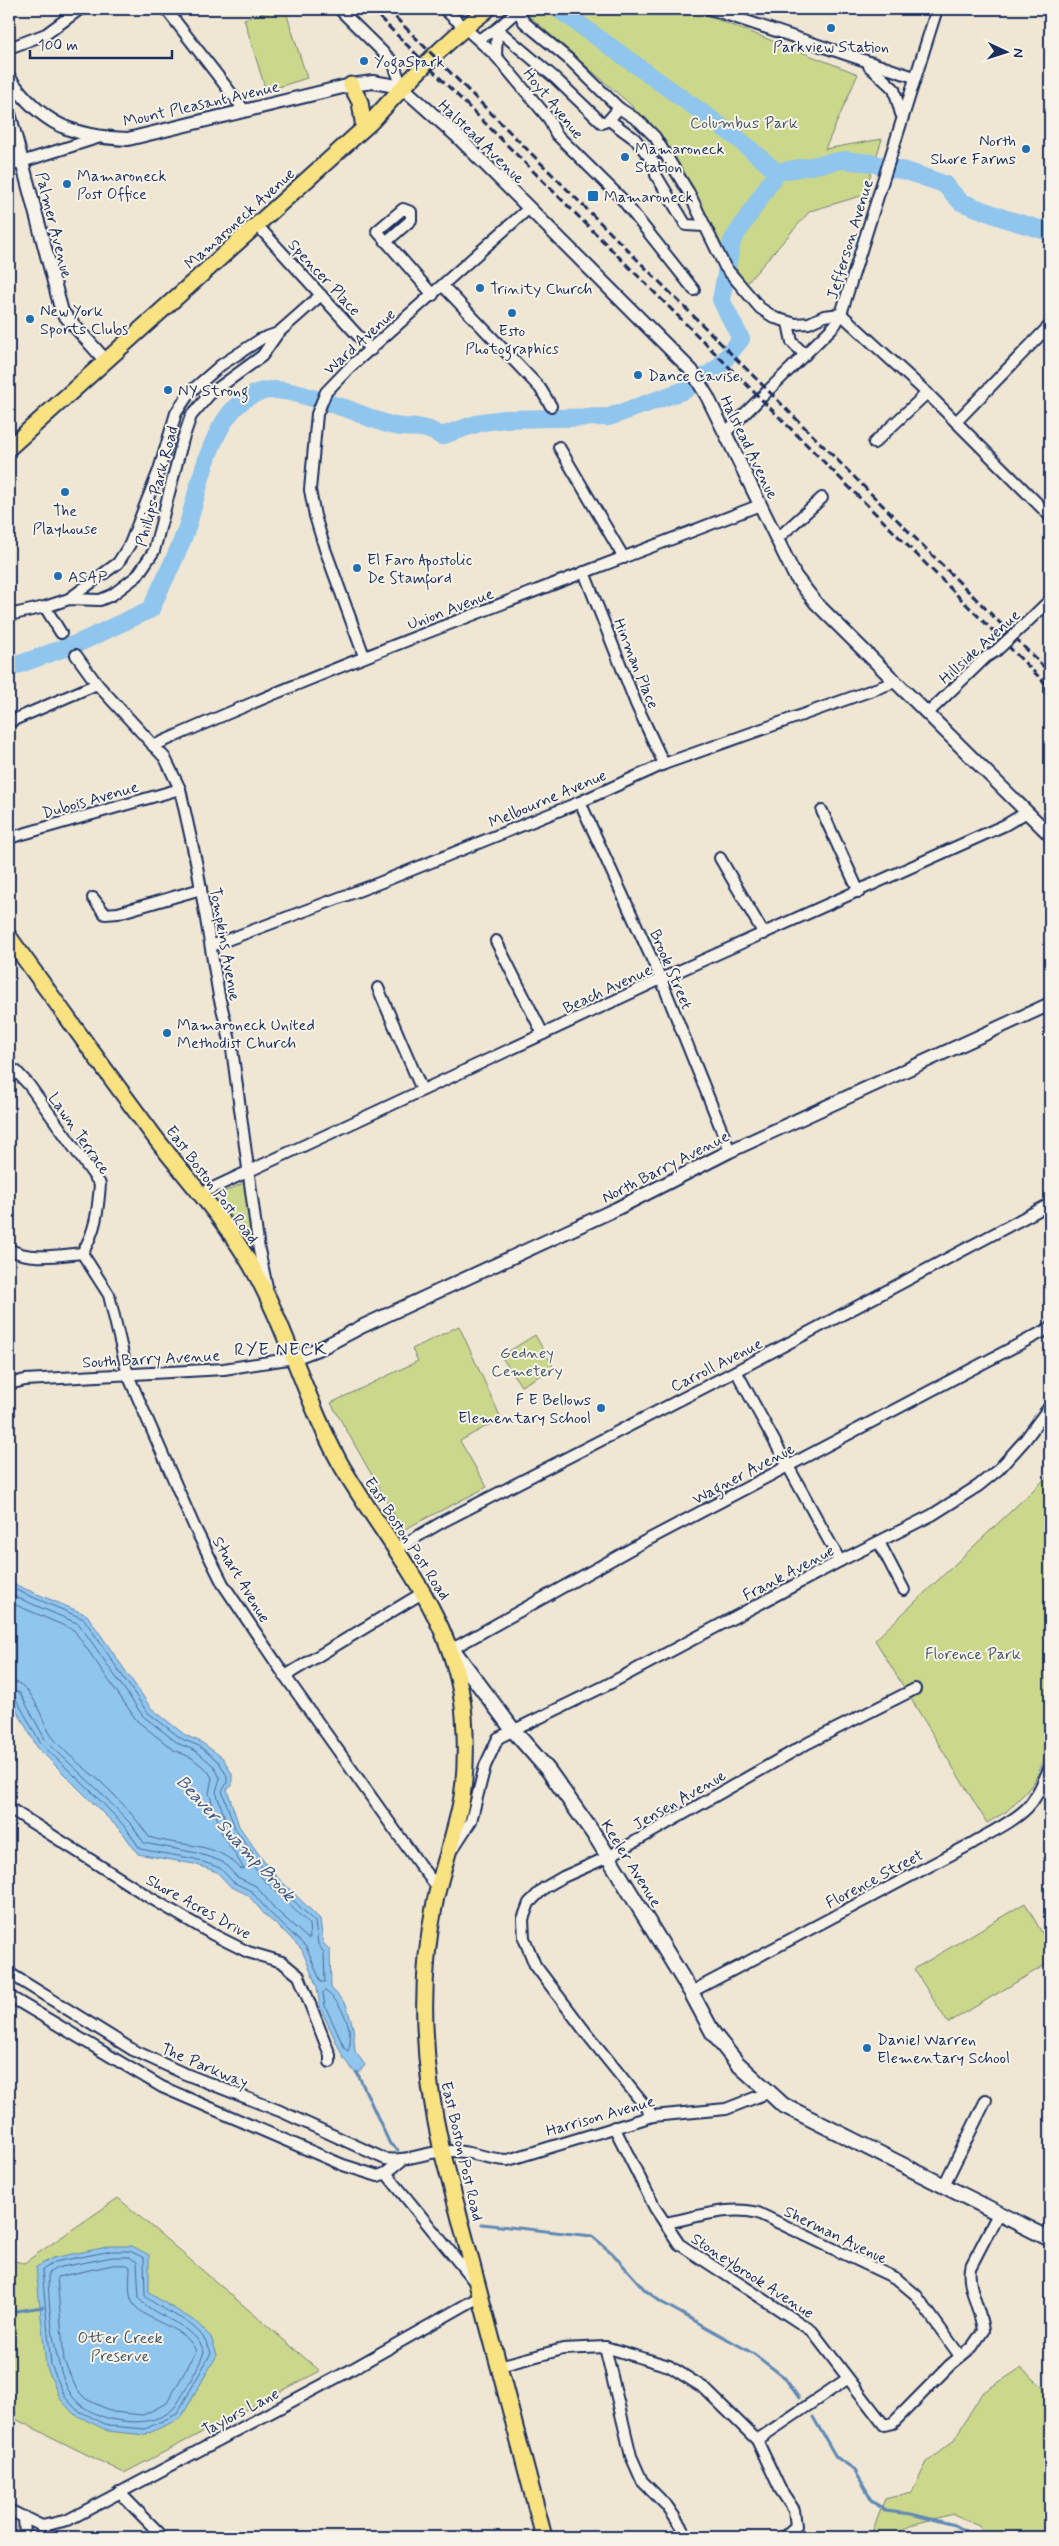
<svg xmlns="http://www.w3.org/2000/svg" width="1059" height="2546" font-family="Mynerve,sans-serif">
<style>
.green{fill:#cbd78b;stroke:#738374}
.water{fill:#90c5ed;stroke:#6189b4}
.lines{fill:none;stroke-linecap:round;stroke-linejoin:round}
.shore{stroke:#4a6b97;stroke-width:1}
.stream{stroke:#6189b4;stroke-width:3}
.river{stroke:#90c5ed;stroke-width:18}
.minor-casing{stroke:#1b2f5e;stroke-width:14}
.tertiary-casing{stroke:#1b2f5e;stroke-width:16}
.secondary-casing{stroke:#1b2f5e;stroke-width:18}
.primary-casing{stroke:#1b2f5e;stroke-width:19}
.minor{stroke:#f7f3e8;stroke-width:10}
.tertiary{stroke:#f7f3e8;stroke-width:12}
.secondary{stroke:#f7f3e8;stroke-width:14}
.primary{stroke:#f8e281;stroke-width:15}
.rail{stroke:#1b2f5e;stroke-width:3;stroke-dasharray:8 4;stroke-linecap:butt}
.minor-bridge-casing{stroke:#1b2f5e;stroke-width:14;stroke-linecap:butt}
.minor-bridge{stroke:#f7f3e8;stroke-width:10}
.poi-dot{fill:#1f6fb2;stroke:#f7f3e8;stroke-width:2}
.labels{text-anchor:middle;stroke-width:4;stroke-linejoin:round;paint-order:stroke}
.poi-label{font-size:16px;fill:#1b2f5e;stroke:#f7f3e8;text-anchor:start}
.street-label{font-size:16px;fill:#1b2f5e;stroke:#f7f3e8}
.park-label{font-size:16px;fill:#475969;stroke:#f7f3e8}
.neighbourhood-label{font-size:18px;letter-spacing:1px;fill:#1b2f5e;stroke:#f7f3e8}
.water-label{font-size:18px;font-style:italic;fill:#385482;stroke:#f7f3e8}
</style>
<rect width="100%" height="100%" fill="#efe6d4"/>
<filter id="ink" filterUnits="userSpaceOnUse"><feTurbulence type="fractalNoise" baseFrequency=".02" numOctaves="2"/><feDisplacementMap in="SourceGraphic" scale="10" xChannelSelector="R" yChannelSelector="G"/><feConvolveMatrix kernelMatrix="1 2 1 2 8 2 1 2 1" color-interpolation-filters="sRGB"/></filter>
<g filter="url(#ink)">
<g class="green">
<path d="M277 9H285L307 78 266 91 244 19Z"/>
<path d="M535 9H690L858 74 825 149 882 139 864 195 810 211 746 284 631 105 529 16Z"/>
<path d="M244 1183 252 1235 243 1236 217 1195Z"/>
<path d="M459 1326 501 1418 460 1441 487 1487 403 1530 331 1403 418 1361 412 1349Z"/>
<path d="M535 1335 554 1368 521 1386 501 1356Z"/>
<path d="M1050 1474V1670L1048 1672 1050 1676V1746L1034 1782 1027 1791 1007 1811 987 1823 875 1640Z"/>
<path d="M1025 1903 1050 1947V1962L948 2023 914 1969Z"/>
<path d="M118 2198 320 2371 124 2473 9 2416V2260L24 2263Z"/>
<path d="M1021 2368 1050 2393V2537H982L979 2525 953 2514 914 2524 889 2537H870L885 2499 912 2492 927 2462 953 2441 982 2393Z"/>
</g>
<g class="water">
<path d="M32 656 39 662 9 678V659Z"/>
<path d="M9 1582 87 1615 151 1708 185 1735 201 1742 223 1758 232 1774V1786L227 1789 239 1826 270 1870 320 1919 323 1943 330 1950 331 1988 346 2004 353 2027 355 2051 365 2065 357 2075 344 2059 320 2007 317 1987 302 1950 287 1934 266 1916 248 1895 230 1886 217 1872 194 1864 138 1854 123 1833 37 1747 9 1696Z"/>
<path d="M112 2246H132L149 2255V2293L196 2322 211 2337 217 2355 181 2418 145 2435 108 2431 74 2414 61 2400 46 2366 36 2267 53 2258Z"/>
</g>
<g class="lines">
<g class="shore">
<path d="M9 1587 84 1619 147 1712 182 1739 199 1746 219 1762 227 1776V1783L222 1791 235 1828 266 1873 315 1922 318 1944 324 1953 325 1982H321L306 1947 269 1912 251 1891 233 1882 220 1868 195 1859 140 1849 127 1829 94 1794 41 1744 15 1697 9 1694"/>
<path d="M9 1594 79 1624 143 1716 179 1744 196 1751 214 1766 220 1778 216 1792 230 1832 261 1877 309 1924 310 1938H307L274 1908 256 1886 237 1877 223 1862 197 1853 144 1843 132 1825 98 1790 46 1741 20 1693 9 1688"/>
<path d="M9 1602 74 1630 137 1721 174 1750 192 1758 208 1771 212 1778 209 1793 222 1833 244 1869H241C214 1840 183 1848 149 1837 135 1817 119 1799 101 1782 85 1768 64 1753 51 1735 40 1718 33 1681 9 1681"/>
<path d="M325 1991C341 2000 356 2033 348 2051L345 2049 325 2006 323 1993Z"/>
<path d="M112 2251H130L144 2258 145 2296C168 2316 201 2320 211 2353L177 2414 145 2429 109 2426 77 2410 65 2397 51 2365 42 2270 55 2262Z"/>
<path d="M113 2257H129L137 2262 139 2299C158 2320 195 2323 204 2352 201 2362 180 2402 173 2409 148 2433 86 2421 70 2393 54 2366 48 2305 48 2273L57 2268Z"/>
<path d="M127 2265 130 2267C130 2277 128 2289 131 2299 139 2322 189 2326 196 2352L167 2403 143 2415 113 2412 86 2399 77 2390 64 2361 57 2277 113 2265Z"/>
</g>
<g class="stream">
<path d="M357 2072 390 2144 398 2150"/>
<path d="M482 2224 592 2236 613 2254 645 2290 661 2302 754 2354 784 2377 799 2398"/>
<path d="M9 2312 43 2307"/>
<path d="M813 2417 836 2457 854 2469 872 2500 885 2511 911 2514 955 2525 976 2537"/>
</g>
<g class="river">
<path d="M558 9 736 137 777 172"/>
<path d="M9 668 81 642 151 609C162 583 177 557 186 530 201 487 213 389 275 390 298 391 322 402 345 408 360 413 375 421 391 425 413 431 419 422 441 436L482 422 505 419 609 417 685 390 718 368 741 339 721 300 732 241 777 172 844 160 871 163 909 172 944 184 961 202 1006 219 1050 232"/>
</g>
<defs>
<g id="minor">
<path d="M166 9 245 111"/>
<path d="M339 9 393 62 402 87"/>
<path d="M444 9 496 56 549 119 556 134 621 198 694 290"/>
<path d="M517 9 524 22 571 61 619 108 639 121 655 137 689 193 725 267 760 308 775 318 796 324 809 323 824 316 841 314"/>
<path d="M710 9 914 77"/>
<path d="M497 29 555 78 602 123 609 120 619 108"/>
<path d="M479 39 497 29 517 11"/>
<path d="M9 48 46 34 80 9"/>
<path d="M496 56 497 29"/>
<path d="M869 66 894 89 901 114"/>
<path d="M609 120 635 139 655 164 656 175 686 225 704 226"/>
<path d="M9 166 97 138"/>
<path d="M257 225 371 350"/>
<path d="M386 242 411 220V212L403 209 377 231 433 295"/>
<path d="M443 286 540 388 551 406"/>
<path d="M841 314 927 393 1050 516"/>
<path d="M788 323 792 342 805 355"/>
<path d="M956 422 1050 325"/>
<path d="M725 433 835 325 841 314 937 9"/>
<path d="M874 443 927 393"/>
<path d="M559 447 624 558"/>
<path d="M778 538 822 498"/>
<path d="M584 572 636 704 664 764"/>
<path d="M69 599 118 563 130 544 159 470 176 413 190 392 221 365 261 339 278 333"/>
<path d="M45 607 61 633"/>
<path d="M9 615 45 607 69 599 100 600 112 595 137 576 154 551 183 439 191 416 210 394 262 356 278 333 321 295"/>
<path d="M1024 625 1050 600"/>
<path d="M76 655 97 684 165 758 180 789 197 866 219 996 232 1049 259 1250 267 1287"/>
<path d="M364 656 325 549 315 516 310 490 317 414 326 392 350 367 528 209"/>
<path d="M927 714 986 657 996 651"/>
<path d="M9 722 97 684"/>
<path d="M153 746C352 657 557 584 760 505"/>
<path d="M580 802 661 979 730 1151"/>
<path d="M822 811 859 892"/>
<path d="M9 838 180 789"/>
<path d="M720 858 764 934"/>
<path d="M93 898 105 914 118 913 201 889"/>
<path d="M496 941 543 1034"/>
<path d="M211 946 379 883 580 802 664 764 895 682"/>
<path d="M378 988 422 1090"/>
<path d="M9 1069 16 1071 29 1085 100 1184C98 1210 96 1231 82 1253"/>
<path d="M200 1194 661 979 1005 825 1027 812"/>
<path d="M9 1249C29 1261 60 1255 82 1253"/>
<path d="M82 1253 109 1295 128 1375 194 1526 223 1584 285 1676 419 1864 438 1888"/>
<path d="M736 1371 840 1561"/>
<path d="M9 1384 25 1380 224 1369 294 1358"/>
<path d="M879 1542 904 1590"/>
<path d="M396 1549 444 1521 736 1371 1050 1204"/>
<path d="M452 1649 638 1545 1050 1328"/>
<path d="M285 1676 424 1592"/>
<path d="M9 1808 149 1897 212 1934 248 1952 282 1962 299 1976 330 2055V2062"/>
<path d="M454 1847 471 1821 485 1766 498 1738 607 1685 840 1561 932 1515 978 1486 999 1469 1025 1440 1050 1406"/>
<path d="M9 1973 133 2050 183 2073 280 2111 385 2159C408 2162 427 2151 450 2151 470 2150 488 2160 508 2160L653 2116 726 2109 767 2093"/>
<path d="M691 1992 971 1844C989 1833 1012 1823 1027 1808 1038 1797 1043 1781 1050 1767"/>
<path d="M9 1996 162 2087 343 2165 378 2176 386 2173 401 2161"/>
<path d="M653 2116 587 2034 535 1965 524 1938 523 1919 529 1903 544 1888 563 1877 608 1857 808 1743 915 1689"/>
<path d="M614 2127 655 2208 679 2244 812 2331 884 2425 893 2423 950 2365 972 2347 983 2331C981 2311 967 2287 970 2268L999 2212"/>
<path d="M386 2173 474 2281"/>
<path d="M944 2185 986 2100"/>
<path d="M665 2223C694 2218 729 2205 758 2213L897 2279 916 2295 960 2356"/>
<path d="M605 2347 631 2456 642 2481 667 2506 688 2537"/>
<path d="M499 2366 563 2349 605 2347 669 2366 704 2388 757 2440 780 2489 794 2510 796 2526 784 2537"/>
<path d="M757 2440 847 2379"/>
<path d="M119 2492 163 2537"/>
<path d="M9 2510 42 2526 68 2520 347 2372 481 2296"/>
<path d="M24 2517 25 2537"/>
</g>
<g id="tertiary">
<path d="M9 78C42 124 72 137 128 139L351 85 373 82 402 87 457 136 692 371 707 396 795 576 816 603 1050 835"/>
<path d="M9 113 62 312 105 360"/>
<path d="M294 1358 323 1347 363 1326 616 1209 730 1151 1050 1004"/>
</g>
<path id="secondary" d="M450 1646 513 1730 548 1770 598 1840 691 1992 713 2033 737 2063 783 2105 1050 2239"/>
<g id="primary">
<path d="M351 85 360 102 364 128"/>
<path d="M9 448 371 122C407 82 445 42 488 9"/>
<path d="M9 937C58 1005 107 1073 157 1140 189 1181 225 1220 251 1265 287 1328 305 1399 340 1463 388 1547 456 1614 464 1716 466 1742 466 1771 462 1797 456 1833 442 1867 435 1902 418 1985 423 2069 442 2151L544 2537"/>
</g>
</defs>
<use href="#minor" class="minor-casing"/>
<use href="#tertiary" class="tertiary-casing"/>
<use href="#secondary" class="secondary-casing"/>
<use href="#primary" class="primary-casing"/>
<use href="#minor" class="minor"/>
<use href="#tertiary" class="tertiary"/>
<use href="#secondary" class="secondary"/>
<use href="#primary" class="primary"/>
<g class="rail">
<path d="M371 9 1050 688"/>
<path d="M387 9 1050 673"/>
</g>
<defs>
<path id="minor-bridge" d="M996 651 1024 625"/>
</defs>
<use href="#minor-bridge" class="minor-bridge-casing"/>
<use href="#minor-bridge" class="minor-bridge"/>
</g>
</g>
<g class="poi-dot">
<circle cx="831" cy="28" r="5"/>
<circle cx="364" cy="61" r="5"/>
<circle cx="1026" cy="149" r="5"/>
<circle cx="625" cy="157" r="5"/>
<circle cx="67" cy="184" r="5"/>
<rect x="587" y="190" width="12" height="12" rx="2.5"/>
<circle cx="480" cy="288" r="5"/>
<circle cx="512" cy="313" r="5"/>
<circle cx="30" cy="319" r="5"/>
<circle cx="638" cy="375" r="5"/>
<circle cx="168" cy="390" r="5"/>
<circle cx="65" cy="492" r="5"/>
<circle cx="357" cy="568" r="5"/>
<circle cx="58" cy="576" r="5"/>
<circle cx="167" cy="1033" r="5"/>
<circle cx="601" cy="1408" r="5"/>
<circle cx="867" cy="2048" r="5"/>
</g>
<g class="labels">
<g class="poi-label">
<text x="831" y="52" text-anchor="middle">Parkview Station</text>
<text x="374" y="67">YogaSpark</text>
<text x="1016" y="146" text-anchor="end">North<tspan x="1016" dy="18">Shore Farms</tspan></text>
<text x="635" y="154">Mamaroneck<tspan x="635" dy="18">Station</tspan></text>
<text x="77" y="181">Mamaroneck<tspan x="77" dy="18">Post Office</tspan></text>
<text x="604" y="202">Mamaroneck</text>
<text x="490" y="294">Trinity Church</text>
<text x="40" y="316">New York<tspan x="40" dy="18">Sports Clubs</tspan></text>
<text x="512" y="336" text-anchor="middle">Esto<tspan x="512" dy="18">Photographics</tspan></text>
<text x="648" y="381">Dance Cavise</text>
<text x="178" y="396">NY Strong</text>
<text x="65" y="516" text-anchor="middle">The<tspan x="65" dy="18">Playhouse</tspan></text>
<text x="367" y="565">El Faro Apostolic<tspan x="367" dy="18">De Stamford</tspan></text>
<text x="68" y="582">ASAP</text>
<text x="177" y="1030">Mamaroneck United<tspan x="177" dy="18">Methodist Church</tspan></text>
<text x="591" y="1405" text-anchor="end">F E Bellows<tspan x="591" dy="18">Elementary School</tspan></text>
<text x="877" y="2045">Daniel Warren<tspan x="877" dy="18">Elementary School</tspan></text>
</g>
<g class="street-label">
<text transform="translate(201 103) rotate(-13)" y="6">Mount Pleasant Avenue</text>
<text transform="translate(554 103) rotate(51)" y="6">Hoyt Avenue</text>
<text transform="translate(482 141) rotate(44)" y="6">Halstead Avenue</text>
<text transform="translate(239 218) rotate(-42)" y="6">Mamaroneck Avenue</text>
<text transform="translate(55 225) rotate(76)" y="6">Palmer Avenue</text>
<text transform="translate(849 239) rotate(-73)" y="6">Jefferson Avenue</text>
<text transform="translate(325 277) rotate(47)" y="6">Spencer Place</text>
<text transform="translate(359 341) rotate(-42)" y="6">Ward Avenue</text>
<text transform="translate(750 447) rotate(64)" y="6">Halstead Avenue</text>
<text transform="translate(156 486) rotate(-75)" y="6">Phillips Park Road</text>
<text transform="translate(450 608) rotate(-21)" y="6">Union Avenue</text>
<text transform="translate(979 646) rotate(-42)" y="6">Hillside Avenue</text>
<text transform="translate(637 663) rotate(68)" y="6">Hinman Place</text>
<text transform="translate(547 798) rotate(-23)" y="6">Melbourne Avenue</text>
<text transform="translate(90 799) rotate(-16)" y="6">Dubois Avenue</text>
<text transform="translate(226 944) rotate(80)" y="6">Tompkins Avenue</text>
<text transform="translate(672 969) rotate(67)" y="6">Brook Street</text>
<text transform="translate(607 988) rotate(-25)" y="6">Beach Avenue</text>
<text transform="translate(80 1133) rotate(55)" y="6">Lawn Terrace</text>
<text transform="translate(665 1166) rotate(-27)" y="6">North Barry Avenue</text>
<text transform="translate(213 1184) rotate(53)" y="6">East Boston Post Road</text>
<text transform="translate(151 1358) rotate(-3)" y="6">South Barry Avenue</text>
<text transform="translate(716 1364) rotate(-27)" y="6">Carroll Avenue</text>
<text transform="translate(743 1473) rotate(-28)" y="6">Wagner Avenue</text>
<text transform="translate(408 1538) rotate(57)" y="6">East Boston Post Road</text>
<text transform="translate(788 1572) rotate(-28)" y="6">Frank Avenue</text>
<text transform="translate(242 1579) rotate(59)" y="6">Stuart Avenue</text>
<text transform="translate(679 1799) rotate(-30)" y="6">Jensen Avenue</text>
<text transform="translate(632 1863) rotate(58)" y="6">Keeler Avenue</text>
<text transform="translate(874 1878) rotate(-28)" y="6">Florence Street</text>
<text transform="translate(199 1906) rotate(29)" y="6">Shore Acres Drive</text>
<text transform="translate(205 2065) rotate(23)" y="6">The Parkway</text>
<text transform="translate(600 2115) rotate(-16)" y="6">Harrison Avenue</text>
<text transform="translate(463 2151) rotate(77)" y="6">East Boston Post Road</text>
<text transform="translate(836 2234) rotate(26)" y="6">Sherman Avenue</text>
<text transform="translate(753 2275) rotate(33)" y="6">Stoneybrook Avenue</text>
<text transform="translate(240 2411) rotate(-28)" y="6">Taylors Lane</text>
</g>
<g class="park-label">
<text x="744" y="128">Columbus Park</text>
<text x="527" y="1358">Gedney<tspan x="527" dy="18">Cemetery</tspan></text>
<text x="973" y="1659">Florence Park</text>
<text x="120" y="2343">Otter Creek<tspan x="120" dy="18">Preserve</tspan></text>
</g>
<g class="neighbourhood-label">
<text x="281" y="1355">RYE NECK</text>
</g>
<g class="water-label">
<text transform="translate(236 1838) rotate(47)" y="6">Beaver Swamp Brook</text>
</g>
</g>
<rect width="1059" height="2546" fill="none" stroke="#f7f3e8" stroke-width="30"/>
<rect x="15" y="15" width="1029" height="2516" fill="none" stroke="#1b2f5e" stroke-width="2" filter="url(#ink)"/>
<g transform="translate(1006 52) rotate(94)" stroke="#f7f3e8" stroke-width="4" paint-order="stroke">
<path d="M0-4L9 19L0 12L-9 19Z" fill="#1b2f5e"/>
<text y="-8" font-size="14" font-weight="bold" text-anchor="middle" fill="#1b2f5e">N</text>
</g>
<path d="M30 50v8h142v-8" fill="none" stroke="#1b2f5e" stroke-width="2.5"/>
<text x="38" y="50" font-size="15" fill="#1b2f5e" stroke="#f7f3e8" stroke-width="4" paint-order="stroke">100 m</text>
</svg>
